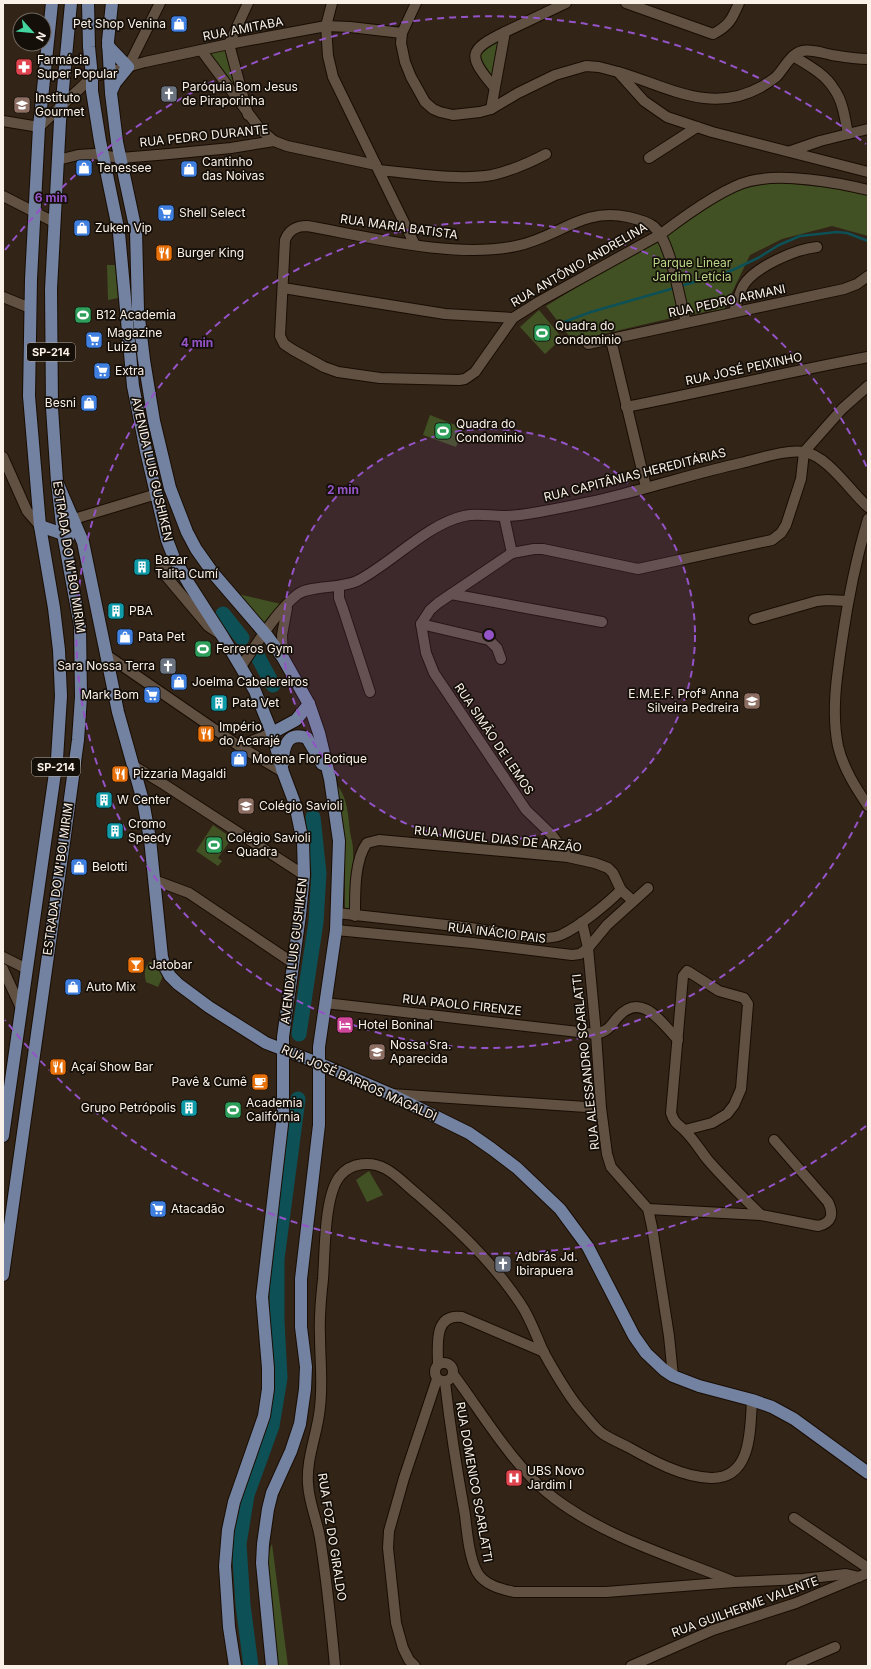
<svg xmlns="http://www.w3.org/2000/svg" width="871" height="1669" font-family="Inter,sans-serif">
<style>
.green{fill:#425124}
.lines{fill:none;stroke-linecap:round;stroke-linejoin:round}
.stream{stroke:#0d5157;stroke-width:2.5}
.river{stroke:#0d5157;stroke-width:15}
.minor-casing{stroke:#190d03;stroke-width:12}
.major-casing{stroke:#190d03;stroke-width:14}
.minor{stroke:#605143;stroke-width:10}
.major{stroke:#7382a1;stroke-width:12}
.ring{fill:none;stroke:#9453c7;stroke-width:2;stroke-dasharray:7 5}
.labels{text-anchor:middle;stroke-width:3.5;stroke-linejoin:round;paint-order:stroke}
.shield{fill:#150f09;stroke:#b5ada5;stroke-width:1}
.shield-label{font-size:11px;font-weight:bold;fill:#faf1e8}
.poi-label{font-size:12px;fill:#faf1e8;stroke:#150f09;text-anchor:start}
.street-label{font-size:12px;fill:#faf1e8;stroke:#150f09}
.park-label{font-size:12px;fill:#bad787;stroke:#150f09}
.centre{fill:#9453c7;stroke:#150f09;stroke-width:2}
.ring-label{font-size:12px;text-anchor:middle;font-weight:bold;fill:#9453c7;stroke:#150f09;stroke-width:3.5;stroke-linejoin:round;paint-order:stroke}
</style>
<rect width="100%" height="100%" fill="#322417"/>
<g class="green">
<path d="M502 38 493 81C485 72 481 62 480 50Z"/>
<path d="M228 46 244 106 204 51Z"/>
<path d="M772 182 832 188 868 194V236L832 226 782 239 750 255 724 309 676 317 573 341 546 306 611 266 652 245 721 199 738 190Z"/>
<path d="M107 265H115L118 298 108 300Z"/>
<path d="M539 310 562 338 545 354 520 327Z"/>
<path d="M430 415 463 428 456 447 423 435Z"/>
<path d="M234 593 281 604 266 623 262 624Z"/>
<path d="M337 785C348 799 348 814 350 832 351 838 353 844 353 850 354 871 351 892 349 913L345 912V854Z"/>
<path d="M213 825 232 838 218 858 222 861 218 866 196 851Z"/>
<path d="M150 962 160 963 163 976 158 987 146 982C144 974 144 967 150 962Z"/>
<path d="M369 1171 383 1195 367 1202 356 1180Z"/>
<path d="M272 1544 288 1666H278C275 1640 261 1564 272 1544Z"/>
</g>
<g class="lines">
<g class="stream">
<path d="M684 285 726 273 758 258 779 245 800 236 837 232 847 233 868 241"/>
<path d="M556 325 591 312 671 289"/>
</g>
<g class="river">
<path d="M223 614 242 638"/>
<path d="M258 657 273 685"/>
<path d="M299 1034 316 922 319 873 313 817"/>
<path d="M251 1666 243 1605 239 1544 247 1495 272 1426 280 1378 277 1321V1259L298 1099"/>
</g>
<defs>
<g id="minor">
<path d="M248 3 229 44 248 115"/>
<path d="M332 3 326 26 328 56 333 77 415 245"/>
<path d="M416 3 402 33 401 43 405 62 411 77 425 102 433 109 440 112 453 115 480 112 491 109 518 93 555 75 586 66 599 67 618 72 644 101 667 117 712 132 868 172"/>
<path d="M626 3 713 34C729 26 732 19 739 3"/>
<path d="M201 50 260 129 274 141"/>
<path d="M793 56C808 65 825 74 834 89 843 101 845 119 848 134"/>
<path d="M128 67 160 3"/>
<path d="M618 72C667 86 710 115 761 87 766 84 772 80 776 77 784 69 790 54 802 51 812 49 822 53 832 55 844 57 856 59 868 59"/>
<path d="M494 87C467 55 468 50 505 32"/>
<path d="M491 109 505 32 566 3"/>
<path d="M3 121 39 127 92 77 145 62 229 44 326 26 350 27 402 33"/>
<path d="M791 151 820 141 868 129"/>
<path d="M649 158 697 127"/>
<path d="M58 160 78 155 94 154 121 158 169 154 231 148 274 141 287 146 376 165"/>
<path d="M379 170C412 173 459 181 492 175 510 171 529 163 546 154"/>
<path d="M3 196 54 222"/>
<path d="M283 288 445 314 513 318"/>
<path d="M3 297 30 308"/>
<path d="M734 312C737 303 739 294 743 286 754 267 796 249 817 247"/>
<path d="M686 322C679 299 671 240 653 226 646 221 637 219 628 217 581 207 558 238 516 246 455 259 369 237 307 226 296 226 289 230 285 240L280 336 284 344 293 350 324 367 338 372 380 378 459 380 465 379 475 372 513 318 540 301 661 234C682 218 725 187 750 181 783 173 835 182 868 190"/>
<path d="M611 340 646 487"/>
<path d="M588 344 844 289 857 284 868 276"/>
<path d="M626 407C707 391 787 372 868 357"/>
<path d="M3 457 27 511 40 526"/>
<path d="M504 516 512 553 438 603 430 610 421 624 426 653 434 673 516 795 526 810 552 835 568 857"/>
<path d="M74 519 150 496H156"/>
<path d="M868 519C856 559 848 599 842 641 837 675 831 711 838 746 843 768 856 788 868 806"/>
<path d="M512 553 534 549H543L638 569 772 540 781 533 786 525 801 479 804 452 842 409 868 386"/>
<path d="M174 558 160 569 208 626 220 634"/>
<path d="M339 586V598L343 609 370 692"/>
<path d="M451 594 602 622"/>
<path d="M754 619 817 601 827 600 848 601"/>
<path d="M421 624 489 640 497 648 501 659"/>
<path d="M105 654 239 746 283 772"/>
<path d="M283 658 282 635 287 608"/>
<path d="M241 667C255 646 279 608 298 594 311 585 340 589 357 581 391 564 427 524 464 516 477 513 490 516 503 516 515 516 528 514 539 512 566 507 593 502 619 495 660 485 700 472 741 463 759 459 786 449 804 452 827 455 851 492 868 507"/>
<path d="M239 746 272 733"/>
<path d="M134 766 165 785 304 875"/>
<path d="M154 880 189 893 293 963"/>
<path d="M337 913 464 927 539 938C547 938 554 938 561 935 579 927 607 904 621 890"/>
<path d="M355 916C355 896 354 860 367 843L379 840 568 857 595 863 608 868 613 873 621 890 633 901"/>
<path d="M582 922 588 948 596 1034 601 1108 607 1154 611 1167 648 1209 652 1227 669 1336 673 1376"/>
<path d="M336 930 472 943 572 955 580 954 588 948 607 925 648 888"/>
<path d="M3 957 27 969"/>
<path d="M3 969 21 1008"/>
<path d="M325 1003 596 1034C608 1031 610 1027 617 1018 641 990 661 1022 678 1040"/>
<path d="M391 1094 601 1108"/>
<path d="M685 1130 712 1123 727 1114 734 1105 741 1089 748 1004 744 998 719 991 689 972 687 971 683 976 671 1113C675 1125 679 1124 686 1132 694 1140 700 1150 707 1159 724 1179 743 1197 761 1215"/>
<path d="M648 1209 761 1215 818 1226C832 1223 834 1214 828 1202L774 1140"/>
<circle cx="444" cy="1372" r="9"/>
<path d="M438 1365C438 1346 433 1313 462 1317L544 1352"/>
<path d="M453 1374C483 1414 514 1468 554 1498 607 1538 671 1556 732 1581"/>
<path d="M445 1382C450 1426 457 1471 465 1515 467 1532 469 1557 477 1572 484 1585 501 1589 514 1592H606L734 1582 803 1579 846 1574 859 1577"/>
<path d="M794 1518 868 1568"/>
<path d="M335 1666C331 1623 327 1581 320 1538 317 1520 309 1503 308 1484 306 1458 318 1432 320 1407 323 1383 320 1359 320 1335 319 1316 321 1297 323 1279 325 1253 324 1195 340 1176 351 1162 372 1161 386 1169 397 1175 407 1186 417 1194 454 1226 493 1262 520 1303 531 1319 536 1336 544 1353 554 1371 570 1399 584 1414 590 1421 596 1429 603 1434 611 1439 620 1443 628 1447 653 1461 682 1477 711 1478 752 1479 750 1430 752 1400"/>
<path d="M415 1666 409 1660 403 1648 396 1623 388 1548 389 1531 404 1478 437 1379"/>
<path d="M631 1666 713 1630 796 1603 868 1573"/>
<path d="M791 1666 835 1647"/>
</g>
<g id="major">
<path d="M88 3 89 47 92 77V91L100 141 119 233 133 386 146 451 167 540 174 558 189 584 223 637 255 691 272 733 283 772 295 804 303 842 304 875 300 915 283 1037V1116L262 1297 268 1368V1389L264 1416 234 1502 228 1530 225 1566 229 1627 235 1666"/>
<path d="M112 3 108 41 111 93 117 142 136 231 138 310 144 360 154 421 170 488 187 532 196 549 213 573 268 637 283 658 309 704 319 733 330 779 339 841 336 930 319 1047V1125L301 1279V1327L306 1367 305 1389 300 1424 291 1451 272 1493 268 1509 263 1544 262 1563 272 1666"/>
<path d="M108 46 128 67 115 83 111 92"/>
<path d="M57 482 83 542 118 712 143 801 150 839 162 957 165 967 170 976 178 984 209 1007 266 1043 318 1063 390 1094 469 1133 492 1149 517 1168 560 1209 588 1247 634 1336 646 1353 664 1370 673 1376 699 1386 752 1400 772 1407 794 1419 868 1473"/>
<path d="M40 526 69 536"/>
<path d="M272 733 296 720 309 704"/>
<path d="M283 763C283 747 287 731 307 738L322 764"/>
<path d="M3 1136 57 759 61 696 59 650 54 608 40 526 29 396 31 279 39 127 52 3"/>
<path d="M3 1275 65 835 78 740 81 697 80 626 63 534 57 482 52 408 51 289 60 121 71 3"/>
</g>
</defs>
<use href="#minor" class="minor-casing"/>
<use href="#major" class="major-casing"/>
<use href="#minor" class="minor"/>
<use href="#major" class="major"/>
</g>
<circle cx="489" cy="635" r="206" fill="#9453c7" fill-opacity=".12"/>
<g class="ring">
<circle cx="489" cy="635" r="206"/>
<path d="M868 800A413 413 0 1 1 868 470"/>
<path d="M866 1126A619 619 0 0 1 5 1020M5 250A619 619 0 0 1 866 144"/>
</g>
<defs>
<symbol id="shop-square" viewBox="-11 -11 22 22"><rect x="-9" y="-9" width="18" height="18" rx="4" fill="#3f7fe0" stroke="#150f09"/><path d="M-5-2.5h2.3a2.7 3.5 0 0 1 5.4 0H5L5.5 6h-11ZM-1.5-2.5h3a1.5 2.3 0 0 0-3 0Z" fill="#fff"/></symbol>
<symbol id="pharmacy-square" viewBox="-11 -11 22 22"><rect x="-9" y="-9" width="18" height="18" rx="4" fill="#e0444e" stroke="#150f09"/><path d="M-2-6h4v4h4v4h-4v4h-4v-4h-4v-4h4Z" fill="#fff"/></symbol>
<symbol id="church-square" viewBox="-11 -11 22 22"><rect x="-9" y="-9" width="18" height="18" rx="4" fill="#6b7280" stroke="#150f09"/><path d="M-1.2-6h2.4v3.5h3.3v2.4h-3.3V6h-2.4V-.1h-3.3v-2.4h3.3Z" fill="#fff"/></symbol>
<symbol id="school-square" viewBox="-11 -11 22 22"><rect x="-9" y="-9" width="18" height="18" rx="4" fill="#8d6e63" stroke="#150f09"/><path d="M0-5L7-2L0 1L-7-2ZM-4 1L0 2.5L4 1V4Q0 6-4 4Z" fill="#fff"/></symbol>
<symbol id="supermarket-square" viewBox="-11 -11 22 22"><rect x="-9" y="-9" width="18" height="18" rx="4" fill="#3f7fe0" stroke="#150f09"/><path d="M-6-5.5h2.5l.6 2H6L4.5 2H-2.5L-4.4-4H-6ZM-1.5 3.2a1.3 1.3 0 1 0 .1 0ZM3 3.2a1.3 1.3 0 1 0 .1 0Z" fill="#fff"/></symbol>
<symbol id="restaurant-square" viewBox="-11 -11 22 22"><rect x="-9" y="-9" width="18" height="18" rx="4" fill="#e8710a" stroke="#150f09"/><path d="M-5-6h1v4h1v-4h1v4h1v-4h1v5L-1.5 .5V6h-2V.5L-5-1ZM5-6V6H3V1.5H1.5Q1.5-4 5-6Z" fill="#fff"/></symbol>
<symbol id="stadium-square" viewBox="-11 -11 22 22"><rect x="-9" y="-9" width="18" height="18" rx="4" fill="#2e9e5b" stroke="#150f09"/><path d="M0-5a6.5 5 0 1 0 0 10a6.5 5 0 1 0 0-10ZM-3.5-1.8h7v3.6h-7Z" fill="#fff"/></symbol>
<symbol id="building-square" viewBox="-11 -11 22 22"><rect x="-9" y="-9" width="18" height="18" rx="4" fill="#0f9aa8" stroke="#150f09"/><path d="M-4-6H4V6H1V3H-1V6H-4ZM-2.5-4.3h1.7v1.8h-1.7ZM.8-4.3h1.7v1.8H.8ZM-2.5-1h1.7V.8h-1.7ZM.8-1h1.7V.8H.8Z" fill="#fff"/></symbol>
<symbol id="bar-square" viewBox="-11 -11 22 22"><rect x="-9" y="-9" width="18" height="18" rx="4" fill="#e8710a" stroke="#150f09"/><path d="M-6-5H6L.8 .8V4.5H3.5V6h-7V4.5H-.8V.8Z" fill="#fff"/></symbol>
<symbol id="hotel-square" viewBox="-11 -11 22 22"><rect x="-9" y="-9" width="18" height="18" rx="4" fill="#d1479c" stroke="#150f09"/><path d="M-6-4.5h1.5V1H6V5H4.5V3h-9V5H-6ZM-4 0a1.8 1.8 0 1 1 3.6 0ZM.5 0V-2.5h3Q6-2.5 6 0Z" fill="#fff"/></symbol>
<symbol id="cafe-square" viewBox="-11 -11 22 22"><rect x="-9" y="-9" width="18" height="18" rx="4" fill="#e8710a" stroke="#150f09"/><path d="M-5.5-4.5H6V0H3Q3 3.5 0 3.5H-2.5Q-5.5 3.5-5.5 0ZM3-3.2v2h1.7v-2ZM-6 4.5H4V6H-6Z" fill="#fff"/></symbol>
<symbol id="hospital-square" viewBox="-11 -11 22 22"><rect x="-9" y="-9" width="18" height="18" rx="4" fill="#e0444e" stroke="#150f09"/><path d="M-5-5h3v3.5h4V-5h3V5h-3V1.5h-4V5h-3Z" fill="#fff"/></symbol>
</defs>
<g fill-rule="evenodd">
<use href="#shop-square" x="169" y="14" width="20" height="20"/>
<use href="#pharmacy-square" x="14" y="57" width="20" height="20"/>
<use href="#church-square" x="159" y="84" width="20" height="20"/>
<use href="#school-square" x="12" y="95" width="20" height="20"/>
<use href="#shop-square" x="74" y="158" width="20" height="20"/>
<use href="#shop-square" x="179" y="159" width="20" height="20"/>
<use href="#supermarket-square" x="156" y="203" width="20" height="20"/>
<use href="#shop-square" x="72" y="218" width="20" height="20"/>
<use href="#restaurant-square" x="154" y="243" width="20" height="20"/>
<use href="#stadium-square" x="73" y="305" width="20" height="20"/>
<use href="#stadium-square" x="532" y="323" width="20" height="20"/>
<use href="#supermarket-square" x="84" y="330" width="20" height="20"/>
<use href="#supermarket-square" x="92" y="361" width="20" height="20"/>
<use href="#shop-square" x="79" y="393" width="20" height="20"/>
<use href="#stadium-square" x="433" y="421" width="20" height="20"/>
<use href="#building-square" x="132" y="557" width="20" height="20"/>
<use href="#building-square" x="106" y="601" width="20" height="20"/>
<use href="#shop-square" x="115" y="627" width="20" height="20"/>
<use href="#stadium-square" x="193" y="639" width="20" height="20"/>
<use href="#church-square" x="158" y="656" width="20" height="20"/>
<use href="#shop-square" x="169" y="672" width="20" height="20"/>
<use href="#supermarket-square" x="142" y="685" width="20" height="20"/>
<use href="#school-square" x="742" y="691" width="20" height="20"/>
<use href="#building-square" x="209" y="693" width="20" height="20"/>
<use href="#restaurant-square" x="196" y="724" width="20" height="20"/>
<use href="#shop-square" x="229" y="749" width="20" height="20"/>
<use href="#restaurant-square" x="110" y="764" width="20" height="20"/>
<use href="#building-square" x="94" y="790" width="20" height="20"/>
<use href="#school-square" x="236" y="796" width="20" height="20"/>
<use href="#building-square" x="105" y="821" width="20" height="20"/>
<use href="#stadium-square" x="204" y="835" width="20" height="20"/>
<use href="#shop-square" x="69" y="857" width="20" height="20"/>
<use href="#bar-square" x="126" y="955" width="20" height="20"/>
<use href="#shop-square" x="63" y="977" width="20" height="20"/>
<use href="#hotel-square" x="335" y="1015" width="20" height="20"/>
<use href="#school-square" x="367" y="1042" width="20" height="20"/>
<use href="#restaurant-square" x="48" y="1057" width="20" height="20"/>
<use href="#cafe-square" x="250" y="1072" width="20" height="20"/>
<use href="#building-square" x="179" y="1098" width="20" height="20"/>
<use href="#stadium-square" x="223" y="1100" width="20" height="20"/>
<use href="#supermarket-square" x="148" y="1199" width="20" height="20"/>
<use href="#church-square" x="493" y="1254" width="20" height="20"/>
<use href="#hospital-square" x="504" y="1468" width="20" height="20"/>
</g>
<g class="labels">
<g class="shield">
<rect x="27" y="343" width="48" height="18" rx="3"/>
<rect x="32" y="758" width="48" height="18" rx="3"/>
</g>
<g class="shield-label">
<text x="51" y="356">SP-214</text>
<text x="56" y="771">SP-214</text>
</g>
<g class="poi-label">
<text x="166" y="28" text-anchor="end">Pet Shop Venina</text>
<text x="37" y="64">Farmácia<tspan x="37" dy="14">Super Popular</tspan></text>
<text x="182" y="91">Paróquia Bom Jesus<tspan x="182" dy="14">de Piraporinha</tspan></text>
<text x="35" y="102">Instituto<tspan x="35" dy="14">Gourmet</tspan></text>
<text x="202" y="166">Cantinho<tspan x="202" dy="14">das Noivas</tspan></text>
<text x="97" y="172">Tenessee</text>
<text x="179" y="217">Shell Select</text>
<text x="95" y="232">Zuken Vip</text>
<text x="177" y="257">Burger King</text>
<text x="96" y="319">B12 Academia</text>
<text x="555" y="330">Quadra do<tspan x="555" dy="14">condominio</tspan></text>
<text x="107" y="337">Magazine<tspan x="107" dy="14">Luiza</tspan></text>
<text x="115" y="375">Extra</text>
<text x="76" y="407" text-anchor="end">Besni</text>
<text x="456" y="428">Quadra do<tspan x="456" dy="14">Condominio</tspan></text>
<text x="155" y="564">Bazar<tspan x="155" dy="14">Talita Cumí</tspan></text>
<text x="129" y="615">PBA</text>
<text x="138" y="641">Pata Pet</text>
<text x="216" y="653">Ferreros Gym</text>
<text x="155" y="670" text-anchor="end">Sara Nossa Terra</text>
<text x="192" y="686">Joelma Cabelereiros</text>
<text x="739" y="698" text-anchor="end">E.M.E.F. Profª Anna<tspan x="739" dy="14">Silveira Pedreira</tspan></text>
<text x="139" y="699" text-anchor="end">Mark Bom</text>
<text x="232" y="707">Pata Vet</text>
<text x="219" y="731">Império<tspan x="219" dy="14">do Acarajé</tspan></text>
<text x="252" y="763">Morena Flor Botique</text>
<text x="133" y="778">Pizzaria Magaldi</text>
<text x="117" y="804">W Center</text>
<text x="259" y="810">Colégio Savioli</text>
<text x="128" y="828">Cromo<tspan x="128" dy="14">Speedy</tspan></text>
<text x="227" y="842">Colégio Savioli<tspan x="227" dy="14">- Quadra</tspan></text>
<text x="92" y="871">Belotti</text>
<text x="149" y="969">Jatobar</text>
<text x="86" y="991">Auto Mix</text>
<text x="358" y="1029">Hotel Boninal</text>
<text x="390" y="1049">Nossa Sra.<tspan x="390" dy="14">Aparecida</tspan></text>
<text x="71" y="1071">Açaí Show Bar</text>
<text x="247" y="1086" text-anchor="end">Pavê &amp; Cumê</text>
<text x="246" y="1107">Academia<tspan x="246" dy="14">Califórnia</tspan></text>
<text x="176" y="1112" text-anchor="end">Grupo Petrópolis</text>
<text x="171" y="1213">Atacadão</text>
<text x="516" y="1261">Adbrás Jd.<tspan x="516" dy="14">Ibirapuera</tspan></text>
<text x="527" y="1475">UBS Novo<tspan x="527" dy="14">Jardim I</tspan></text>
</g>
<g class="street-label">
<text transform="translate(243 29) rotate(-11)" y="4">RUA AMITABA</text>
<text transform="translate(204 136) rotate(-6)" y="4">RUA PEDRO DURANTE</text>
<text transform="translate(399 227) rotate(8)" y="4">RUA MARIA BATISTA</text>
<text transform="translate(579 265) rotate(-30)" y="4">RUA ANTÔNIO ANDRELINA</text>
<text transform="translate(727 301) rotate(-12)" y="4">RUA PEDRO ARMANI</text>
<text transform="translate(744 369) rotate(-12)" y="4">RUA JOSÉ PEIXINHO</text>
<text transform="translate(152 469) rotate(77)" y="4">AVENIDA LUIS GUSHIKEN</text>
<text transform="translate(635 475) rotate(-14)" y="4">RUA CAPITÂNIAS HEREDITÁRIAS</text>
<text transform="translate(69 557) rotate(81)" y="4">ESTRADA DO M'BOI MIRIM</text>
<text transform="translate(494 739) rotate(56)" y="4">RUA SIMÃO DE LEMOS</text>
<text transform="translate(498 839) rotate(6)" y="4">RUA MIGUEL DIAS DE ARZÃO</text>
<text transform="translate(58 879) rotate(-82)" y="4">ESTRADA DO M'BOI MIRIM</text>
<text transform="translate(497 933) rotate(7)" y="4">RUA INÁCIO PAIS</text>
<text transform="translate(294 951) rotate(-83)" y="4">AVENIDA LUIS GUSHIKEN</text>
<text transform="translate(462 1005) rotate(6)" y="4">RUA PAOLO FIRENZE</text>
<text transform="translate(586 1062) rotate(-96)" y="4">RUA ALESSANDRO SCARLATTI</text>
<text transform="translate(359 1083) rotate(24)" y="4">RUA JOSÉ BARROS MAGALDI</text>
<text transform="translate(474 1482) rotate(80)" y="4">RUA DOMENICO SCARLATTI</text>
<text transform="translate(332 1537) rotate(81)" y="4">RUA FOZ DO GIRALDO</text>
<text transform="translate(745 1607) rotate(-20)" y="4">RUA GUILHERME VALENTE</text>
</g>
<g class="park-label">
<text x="692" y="267">Parque Linear<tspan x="692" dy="14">Jardim Letícia</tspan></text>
</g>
</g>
<circle cx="489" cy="635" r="6" class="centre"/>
<g class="ring-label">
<text x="51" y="202">6 min</text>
<text x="197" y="347">4 min</text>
<text x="343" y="494">2 min</text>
</g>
<rect width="871" height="1669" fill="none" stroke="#faf1e8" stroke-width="8"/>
<g transform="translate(32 32) rotate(117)"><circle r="19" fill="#150f09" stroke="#716962"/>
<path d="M0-3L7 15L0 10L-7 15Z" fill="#44d49f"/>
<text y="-6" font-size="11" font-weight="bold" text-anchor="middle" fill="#faf1e8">N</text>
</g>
</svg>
